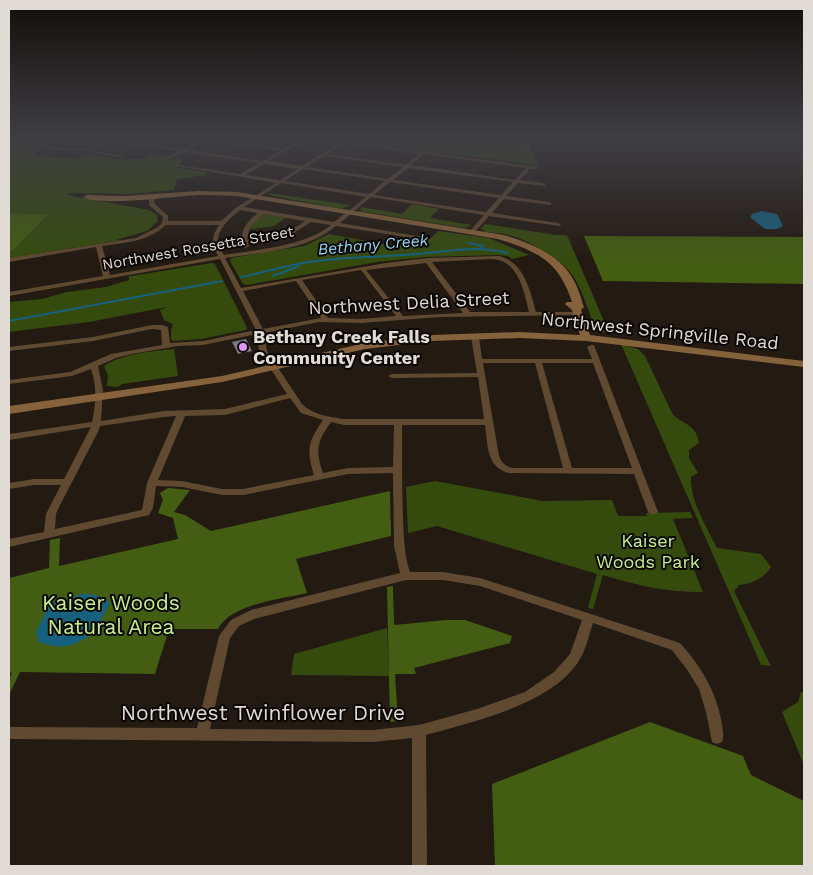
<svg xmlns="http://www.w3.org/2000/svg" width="813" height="875" font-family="'Work Sans',sans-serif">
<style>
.green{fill:#354b0e}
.forest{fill:#435d12}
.water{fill:#16627e}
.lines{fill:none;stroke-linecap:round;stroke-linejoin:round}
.stream{stroke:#16627e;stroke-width:2}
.building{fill:#797a88}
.street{fill:#5f4931;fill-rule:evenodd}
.secondary{fill:#85623b;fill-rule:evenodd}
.poi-dot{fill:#de98f3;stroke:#090604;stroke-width:2}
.labels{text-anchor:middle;stroke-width:4;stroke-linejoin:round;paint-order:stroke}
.far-street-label{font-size:15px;fill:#e1dbd5;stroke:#090604}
.far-water-label{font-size:16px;font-style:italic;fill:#92d5f4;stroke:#090604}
.street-label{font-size:18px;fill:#e1dbd5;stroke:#090604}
.poi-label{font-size:18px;font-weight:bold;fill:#e1dbd5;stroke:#090604;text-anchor:start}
.park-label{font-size:18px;fill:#c7f08d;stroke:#090604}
.near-park-label{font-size:21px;fill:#c7f08d;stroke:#090604}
.near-street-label{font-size:21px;fill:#e1dbd5;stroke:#090604}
</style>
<rect width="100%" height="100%" fill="#231a12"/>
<g class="green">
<path d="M357 137H529L526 139 538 165 351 141Z"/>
<path d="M9 141 46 142 42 146H45L34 154 36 156 77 159 89 154 118 159H142L151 155 164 156 162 158 183 159 177 168 207 172 206 175C195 176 186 179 177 179L174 190 129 194 69 193 68 195 149 210 157 215 158 221 147 231 116 240H122L10 258 9 254 49 214 9 213Z"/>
<path d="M270 193 350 205 342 209 268 195Z"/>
<path d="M412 204 439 209 430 218 472 225 465 228 359 211H362L360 209 362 207 402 214Z"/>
<path d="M261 214 287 217 274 226 246 230Z"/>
<path d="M485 224 556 235H567L609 333 599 332 596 330C589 313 584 295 575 279 564 259 519 233 496 233 492 233 487 232 482 231L485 230 481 229Z"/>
<path d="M438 231 489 238 529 255 512 259 507 256 498 255 426 257 377 262 247 285 243 284 230 261 231 258 304 246 329 234 394 246 403 237 408 239 407 243 411 244 417 240 428 241Z"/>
<path d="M212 263 215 264 247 328 246 330 201 339 173 341 171 339V330L173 324 164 320 160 310 167 307 89 322 9 332V302L42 299 67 292 106 287 129 280V277H125Z"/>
<path d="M621 344 638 349 645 356 672 413C682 425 696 423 699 443L689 450V458L698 473 691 477C690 501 706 526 717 548L761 554 771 567C763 579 753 583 739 585L734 591 771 666 761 665Z"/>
<path d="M174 349 178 376 122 384 118 387 107 386C108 375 110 379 104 366 120 354 154 351 174 349Z"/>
<path d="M435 481 543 501 612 500 618 516H647L646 513 690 512 693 518 673 519 703 592C665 592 640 586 603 575L593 609 588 608 597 574 437 526 408 533 406 487Z"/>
<path d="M387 628 389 676 291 675 294 654Z"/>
<path d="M801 692H804V765L782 712 798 702Z"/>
</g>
<g class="forest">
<path d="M524 138H528L531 147 490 146 485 139Z"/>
<path d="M9 213 49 214 9 254Z"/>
<path d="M584 236 804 237V284L603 281Z"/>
<path d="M168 488 190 490 174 512 185 515 211 531 390 491 391 536 296 559 307 593C281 599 231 604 218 629H169L155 674 20 672 9 695V679L12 673 9 672V578L49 568 50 540 60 538 59 566 178 539 173 518 158 513 163 500 160 493Z"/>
<path d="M393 586 394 625 446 620H465L512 636 510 643 414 668 416 674H395L398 721 390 722 387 587Z"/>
<path d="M650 722 743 756 751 775 804 801V866H495L492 784Z"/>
</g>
<g class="water">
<path d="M761 211 777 214 783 226 777 229H765L750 217 752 214Z"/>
<path d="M80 594C90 594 102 595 110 603L102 618 100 629C78 644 66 652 39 642L36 632 50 603 71 599Z"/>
</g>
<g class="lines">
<g class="stream">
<path d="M468 243 483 246 481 248"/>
<path d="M273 276 299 266"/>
<path d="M241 277C266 272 291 264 316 261 354 256 391 257 428 253 460 250 475 246 508 253"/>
<path d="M9 321 222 281"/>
</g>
</g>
<path class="building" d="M246 339 252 351 238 354 232 342Z"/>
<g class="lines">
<path class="street" d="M115 137H119L117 139 183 149 202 139 195 137H208L284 149 303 137H318L342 141 347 137H353L347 141 538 167V168L536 169H530L520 180 543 183 545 184V186L518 183 506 196 549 202 551 203V205L504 199 492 213 558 223 561 225 560 226 489 216 474 233 472 234 469 232 484 215 371 197 340 223 429 238 432 240 431 241 336 226C306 251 263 252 225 258L241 288 386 263 427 258 499 256C524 262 530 290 536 312H579V314L577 315 440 317 361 323 319 322 264 333 267 351 302 404C313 415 330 417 344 419H484L478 377 392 378 388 376 392 374 477 373 471 337 472 335H475L479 337 482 359H592L587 347 591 345H594L658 512 656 514H650L648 512 634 474 509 473C486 467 488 445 485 425H402C402 456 402 487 403 518 404 536 404 555 410 572H443L480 578 680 643C700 665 715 689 721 719 722 727 725 735 722 742L717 744 712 742 706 712 699 689 688 671 672 650 593 623C589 635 586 649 580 659 554 704 472 722 426 735L427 866H412V738L373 742 9 739V727L197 728 219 636 231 620 251 610 400 573 394 546 393 473 348 474 243 495H222L182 487 156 486 153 508 149 515 9 547V539L44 532 46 514 61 485H34L9 489V483L34 479H64L91 427 9 440V434L92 422C96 404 97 386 91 369L72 376 9 384V380L70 372 111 354 162 345 161 330 152 329 93 341 9 351V347L93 337 152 325H162L168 327 170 343 203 341 256 330 220 259 9 296V292L103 276 96 247 9 262V258L136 238 158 227 162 223 163 217 149 205V195H153L155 204 168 216V221H221L237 207 276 183 177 166 179 165 240 174 259 163 184 152 166 160H164V158L179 151 113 141 90 150 123 156V158L85 151 45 149 43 148 45 147 85 149ZM308 138 339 143 302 166 268 161ZM208 140 280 151 263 161 188 150ZM344 143 419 154 406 165 327 154ZM424 154 526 168 515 180 411 165ZM324 156 403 167 388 179 307 167ZM265 164 298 169 280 180 245 175ZM408 168 513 182 501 195 393 180ZM303 169 385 181 369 194 285 181ZM390 182 499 198 486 212 374 195ZM281 183 366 197 334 222 244 207ZM240 210 258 213C246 222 238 233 244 247L246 248 249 246 248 243 292 234 311 222 331 225C303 247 258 249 224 255 222 252 219 247 218 244 216 230 231 217 240 210ZM263 214 305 221 288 232 247 240 250 227ZM166 225H219C211 238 211 243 218 256L110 275 102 246C124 243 150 241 166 225ZM491 259C518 259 524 291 529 312H470L432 262ZM426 263 463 313 403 316 366 270ZM361 270 396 316 361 319 328 318 302 280ZM296 281 321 318 263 329 243 291ZM257 334 259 351 287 394 225 409 164 411 101 421 103 390 98 366 116 358 132 354 178 346 203 345ZM483 363H535L563 468H513C506 467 501 462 499 456ZM542 363H593L632 468H572ZM290 398 301 413 323 420C308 442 306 449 314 475L243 489H222L182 481 158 480 185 416 225 415ZM176 416 147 483 142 510 55 529 56 514 59 507 98 432 100 426 164 417ZM331 422 344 425H394L393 467 348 468 323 473C315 450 317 442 331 422ZM406 580H443L480 586 582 620 570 654 554 672 525 692 477 709 419 725 373 730 210 729 230 638 239 626 254 619Z"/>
<path class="secondary" d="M199 191 237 192 504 235C531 243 561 255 574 281 579 289 581 299 584 307L581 310 590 335 804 361V367L586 341 519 338 432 341 365 349 222 382 9 414V406L222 376 365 343 432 335 519 332 580 335 572 310 565 304 567 302H572C559 261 537 251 498 239L237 196C224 195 211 195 198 195 177 196 98 207 83 197L87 195 124 196Z"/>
</g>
<linearGradient id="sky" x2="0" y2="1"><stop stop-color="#130e0a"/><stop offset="0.53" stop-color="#3f3e44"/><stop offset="1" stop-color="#3f3e44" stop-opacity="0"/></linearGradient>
<rect width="813" height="260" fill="url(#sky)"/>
<circle class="poi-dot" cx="243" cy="347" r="5"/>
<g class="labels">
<g class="far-street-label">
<text transform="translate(198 248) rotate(-10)" y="5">Northwest Rossetta Street</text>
</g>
<g class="far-water-label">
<text transform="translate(373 244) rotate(-5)" y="6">Bethany Creek</text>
</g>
<g class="street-label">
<text transform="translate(409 303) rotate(-3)" y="6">Northwest Delia Street</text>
<text transform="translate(660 331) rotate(6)" y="6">Northwest Springville Road</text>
</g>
<g class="poi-label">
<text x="253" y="343">Bethany Creek Falls<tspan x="253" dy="21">Community Center</tspan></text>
</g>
<g class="park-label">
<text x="648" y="547">Kaiser<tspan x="648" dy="21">Woods Park</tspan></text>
</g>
<g class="near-park-label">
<text x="111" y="610">Kaiser Woods<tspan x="111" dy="24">Natural Area</tspan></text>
</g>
<g class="near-street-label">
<text x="263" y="720">Northwest Twinflower Drive</text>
</g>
</g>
<rect width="813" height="875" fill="none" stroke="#e1dbd5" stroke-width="20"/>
</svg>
